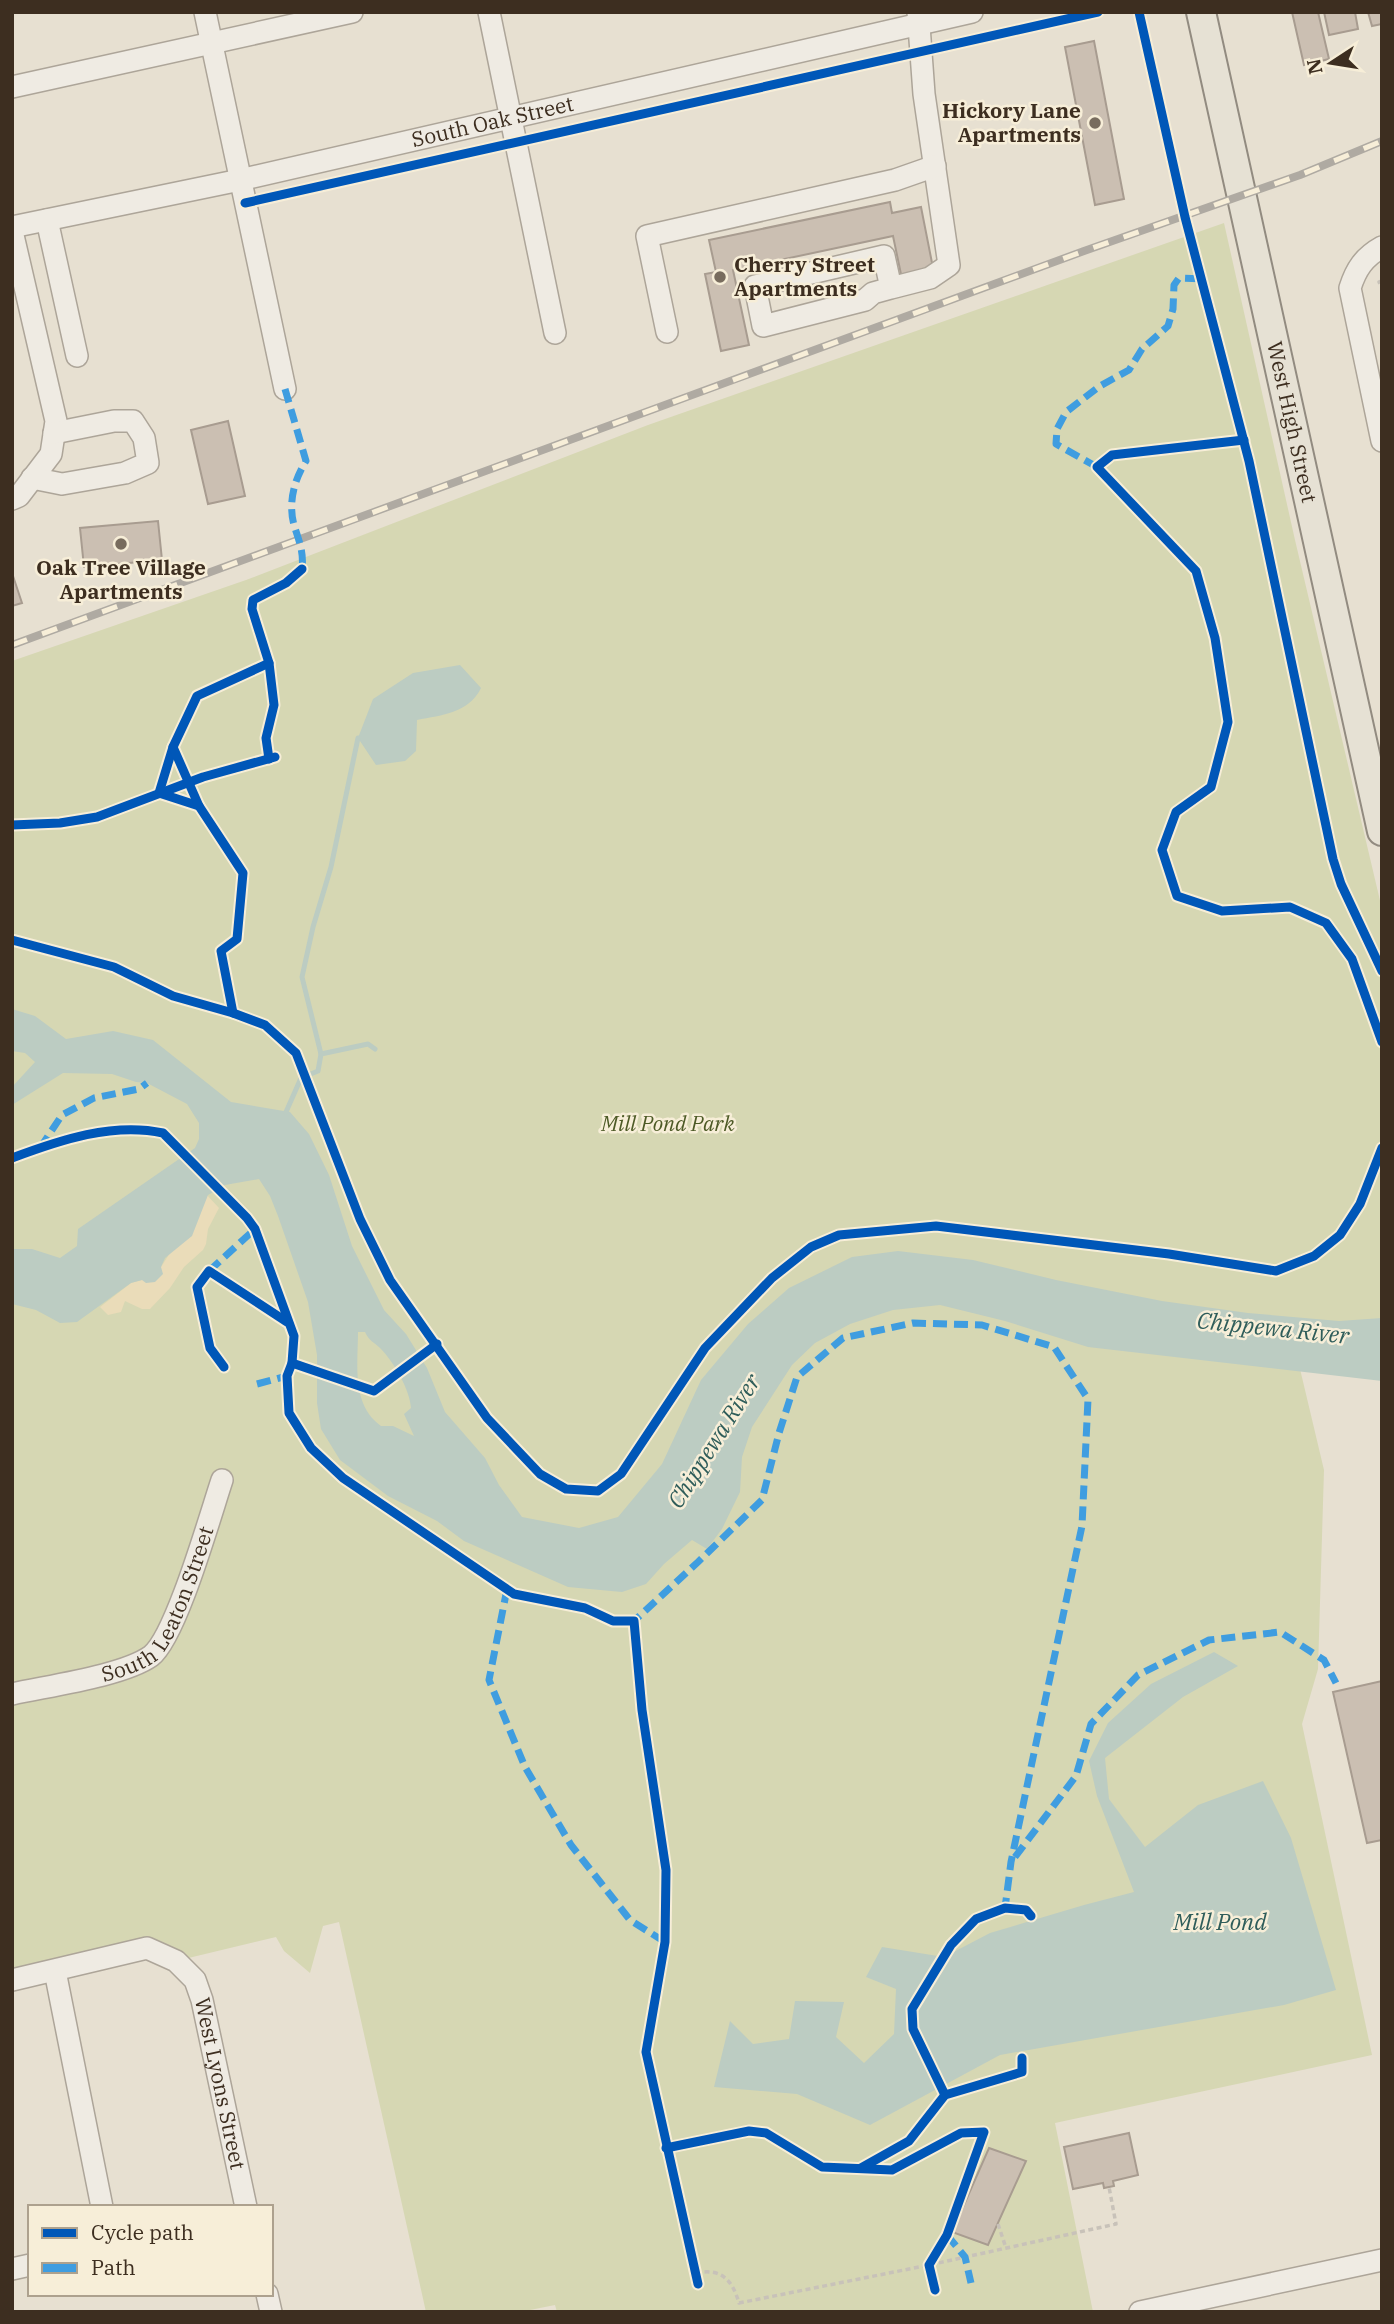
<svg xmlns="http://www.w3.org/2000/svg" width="1394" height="2324" font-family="'IBM Plex Serif',serif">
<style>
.green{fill:#d6d7b3}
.sand{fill:#eadcb9}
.water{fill:#bcccc2;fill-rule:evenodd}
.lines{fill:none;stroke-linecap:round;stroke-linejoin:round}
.stream{stroke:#bcccc2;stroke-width:5}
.building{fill:#cbbfb2;stroke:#a89c90;stroke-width:2}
.minor-casing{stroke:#ada599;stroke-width:24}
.major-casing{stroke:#928b80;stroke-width:32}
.path{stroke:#c8c2b9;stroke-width:3.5;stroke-dasharray:5 3.5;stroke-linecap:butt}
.minor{stroke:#efebe3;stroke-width:21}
.major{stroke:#e6e1d4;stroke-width:28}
.rail-casing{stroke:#afaaa2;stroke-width:8}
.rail{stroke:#f7eed8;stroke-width:5;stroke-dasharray:16;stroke-linecap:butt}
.quiet{stroke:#3f9de0;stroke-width:7;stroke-dasharray:14 7;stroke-linecap:butt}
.cycleway-casing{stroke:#f7eed8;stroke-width:13}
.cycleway{stroke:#0057b8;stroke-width:9}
.poi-dot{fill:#786c5e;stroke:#f7eed8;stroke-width:2.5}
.labels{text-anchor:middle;stroke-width:5;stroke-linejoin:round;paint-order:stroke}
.poi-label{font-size:21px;font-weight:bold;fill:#3d2e20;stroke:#f7eed8;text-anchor:end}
.street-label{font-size:21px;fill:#3d2e20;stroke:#f7eed8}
.park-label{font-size:21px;font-style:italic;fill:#4d5a26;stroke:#f7eed8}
.water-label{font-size:23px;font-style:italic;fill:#2f5d5a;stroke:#f7eed8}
</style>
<rect width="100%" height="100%" fill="#e7e0d1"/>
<path class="green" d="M1224 223 1295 540 1382 909V1340L1291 1331 1324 1470 1318 1669 1302 1724 1372 2055 1055 2123 1093 2312H557L555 2305 520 2312H426L339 1922 323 1926 310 1973 284 1951 276 1937 176 1961 147 1948 12 1979V661L246 580 648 425Z"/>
<path class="sand" d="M207 1195 219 1208 208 1229 206 1244 203 1250 184 1267 170 1288 150 1309H142L125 1301 121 1312 108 1315 100 1307 131 1283 142 1280 161 1267Z"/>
<g class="water">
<path d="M460 665 481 688C469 713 442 715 417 720L416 751 405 761 376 765 358 738 373 699 413 673Z"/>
<path d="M12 1009 35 1016 66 1039 113 1031 153 1040 231 1102 290 1112 309 1134 329 1175 352 1246 384 1310 406 1334 427 1368 445 1412 485 1458 499 1485 522 1517 579 1528 618 1517 662 1464 701 1380 748 1324 789 1288 852 1257 898 1251 973 1260 1056 1280 1162 1301 1248 1313 1339 1321 1382 1318V1381L1088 1347 1005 1321 940 1305 893 1310 850 1324 815 1343 792 1365 752 1427 742 1457 740 1492 722 1529 707 1549 692 1540 664 1564 646 1584 622 1592 568 1587 464 1541 437 1521 388 1496 340 1460 321 1429 317 1403V1355L308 1302 278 1216 270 1196 259 1179 225 1185 208 1195 192 1236 165 1258 161 1267 163 1274 155 1282 146 1283 142 1280 131 1283 77 1322 60 1323 36 1310 12 1304V1249H32L60 1258 77 1246 78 1229 195 1148 199 1139V1123L187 1104 147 1083 136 1082 112 1074 63 1073 12 1105V1087L35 1062 25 1053 12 1051ZM358 1332H365C369 1341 374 1342 380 1348 394 1362 410 1390 411 1408L404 1414 414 1436 393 1426H381C351 1405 358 1364 358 1332Z"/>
<path d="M1214 1652 1238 1666 1183 1697 1105 1758 1109 1799 1145 1847 1198 1805 1263 1781 1291 1838 1336 1990 1284 2005 1000 2055 870 2125 797 2094 714 2087 730 2021 753 2044 789 2039 795 2001 844 2002 836 2037 864 2063 894 2034 896 1989 866 1977 882 1947 944 1957 990 1933 1084 1905 1134 1892 1097 1796 1089 1761 1108 1723 1151 1684Z"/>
</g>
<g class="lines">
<g class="stream">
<path d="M321 1054 302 977 313 927 331 867 358 738"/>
<path d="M286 1112 301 1078 318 1071 321 1054 368 1044 375 1049"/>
</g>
</g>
<g class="building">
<path d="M1292 12H1318L1329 59 1304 65Z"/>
<path d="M1324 12H1355L1358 29 1329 35Z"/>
<path d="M1368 12H1382V24L1372 26Z"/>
<path d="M1094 41 1124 199 1095 205 1065 47Z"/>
<path d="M890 202 892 213 921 207 934 273 902 279 893 236 733 270 749 345 721 351 705 274 716 272 709 240Z"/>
<path d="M228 421 245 496 208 504 191 430Z"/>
<path d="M158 521 162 560 84 567 80 528Z"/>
<path d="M12 573 22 603 12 606Z"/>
<path d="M1382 1681V1840L1367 1843 1333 1692Z"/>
<path d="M1129 2133 1138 2175 1113 2181 1114 2186 1104 2188 1103 2183 1073 2189 1064 2147Z"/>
<path d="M989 2148 1026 2161 988 2245 952 2232Z"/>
</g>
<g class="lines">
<defs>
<g id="minor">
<path d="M205 12 285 389"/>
<path d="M489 12 555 333"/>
<path d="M12 87 352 12"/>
<path d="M47 220 77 356"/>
<path id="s1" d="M12 227 240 180 972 12"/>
<path d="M12 231 56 421 51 454 19 496 12 499"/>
<path d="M1382 247C1364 257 1356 269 1350 288L1382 441"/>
<path d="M891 288 873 293 865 300 763 326 755 286 884 256 891 288 930 278 949 265 924 94 918 12"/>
<path d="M667 332 647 236 895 180 935 166"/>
<path d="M32 478 62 484 125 473 148 463 144 438 133 421H114L54 433"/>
<path id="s2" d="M12 1694C47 1686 123 1676 151 1656 176 1637 210 1516 222 1480"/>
<path d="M55 1971 102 2207"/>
<path id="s3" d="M12 1980 147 1948 176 1961 195 1980 202 2000 246 2207"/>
<path d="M12 2269 30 2265"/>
<path d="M267 2294 271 2312"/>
<path d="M1140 2312 1382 2260"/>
</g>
<g id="major">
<path id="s4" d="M1201 12 1382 831"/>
</g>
</defs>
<use href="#minor" class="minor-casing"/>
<use href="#major" class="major-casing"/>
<g class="path">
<path d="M1382 281 1379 282 1382 287"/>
<path d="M998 2224 1006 2248"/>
<path d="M696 2273C721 2268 732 2279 739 2303L929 2265 1116 2224 1109 2187"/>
</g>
<use href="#minor" class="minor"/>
<use href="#major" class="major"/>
<defs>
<path id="rail" d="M12 645 1084 251 1300 175 1382 141"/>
</defs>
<use href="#rail" class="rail-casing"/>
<use href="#rail" class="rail"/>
<g class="quiet">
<path d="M285 389 306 461C294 480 288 503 294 525 299 541 304 552 302 569L299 572"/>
<path d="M1097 467 1056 444 1057 429 1066 412 1100 386 1129 370 1142 349 1168 326 1173 309 1174 285 1179 278 1202 279"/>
<path d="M40 1148 62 1115 94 1098 139 1089 147 1083"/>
<path d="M209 1271 255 1229"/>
<path d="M257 1384 287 1376"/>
<path d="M507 1589 489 1680 525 1767 571 1845 630 1920 665 1942"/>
<path d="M628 1621H634L698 1562 762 1500 779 1433 797 1377 843 1338 913 1323 982 1325 1054 1347 1088 1399 1082 1526 1011 1862 1005 1908"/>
<path d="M1015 1857 1076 1776 1091 1724 1138 1675 1209 1640 1280 1632 1324 1660 1336 1683"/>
<path d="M947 2235 965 2257 971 2283"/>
</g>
<defs>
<g id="cycleway">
<path d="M1139 12 1185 217 1249 461 1333 859 1341 884 1382 971"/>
<path d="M245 203 1098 12"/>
<path d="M1244 440 1112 455 1097 467 1196 571 1215 638 1228 722 1211 787 1176 812 1162 850 1177 896 1222 911 1290 907 1326 923 1352 959 1382 1042"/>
<path d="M173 747 159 793 199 806"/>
<path d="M269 759 266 738 274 705 269 663 252 609 253 600 286 583 302 569"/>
<path d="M12 825 60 823 97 817 203 777 275 757"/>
<path d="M12 940 114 967 173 996 233 1013 265 1025 296 1053 360 1219 390 1280 487 1418 540 1474 566 1489 598 1491 621 1474 705 1348 772 1278 811 1247 839 1235 936 1226 1169 1254 1276 1271 1314 1256 1340 1235 1360 1204 1382 1148"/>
<path d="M233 1013 221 951 237 939 243 873 199 806 173 747 197 696 269 663"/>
<path d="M12 1158C60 1140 113 1122 163 1133L247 1218 255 1229 294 1336 292 1363 287 1376 289 1413 311 1448 343 1478 514 1594 585 1608 613 1621H634L642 1710 666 1870 665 1942 646 2052 698 2284"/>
<path d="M292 1363 374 1391 437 1344"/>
<path d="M224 1367 210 1348 197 1287 209 1271 287 1322"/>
<path d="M945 2095 913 2029 912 2009 951 1945 976 1919 1005 1908 1026 1910 1031 1916"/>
<path d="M666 2148 749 2131 766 2133 822 2167 892 2170 961 2133 984 2132 947 2235 929 2265 935 2290"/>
<path d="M861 2168 909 2141 945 2095 1022 2072V2058"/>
</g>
</defs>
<use href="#cycleway" class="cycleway-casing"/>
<use href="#cycleway" class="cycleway"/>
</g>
<g class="poi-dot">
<circle cx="1095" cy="123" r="7"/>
<circle cx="720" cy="277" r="7"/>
<circle cx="121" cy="544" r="7"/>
</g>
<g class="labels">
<g class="poi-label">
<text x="1081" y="118">Hickory Lane<tspan x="1081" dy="24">Apartments</tspan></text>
<text x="734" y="272" text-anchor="start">Cherry Street<tspan x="734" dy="24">Apartments</tspan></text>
<text x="121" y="575" text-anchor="middle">Oak Tree Village<tspan x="121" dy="24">Apartments</tspan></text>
</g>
<g class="street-label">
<text dy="7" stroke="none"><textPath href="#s1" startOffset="492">South Oak Street</textPath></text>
<text dy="7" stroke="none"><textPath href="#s4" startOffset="420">West High Street</textPath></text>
<text dy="7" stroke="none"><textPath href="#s2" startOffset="189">South Leaton Street</textPath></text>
<text dy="7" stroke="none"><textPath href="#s3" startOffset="304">West Lyons Street</textPath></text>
</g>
<g class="park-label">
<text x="668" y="1131">Mill Pond Park</text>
</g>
<g class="water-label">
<text transform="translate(1273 1328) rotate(6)" y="8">Chippewa River</text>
<text transform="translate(714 1441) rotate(-58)" y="8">Chippewa River</text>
<text x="1220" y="1930">Mill Pond</text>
</g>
</g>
<rect width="1394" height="2324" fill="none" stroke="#3d2e20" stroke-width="28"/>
<rect x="28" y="2205" width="245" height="91" fill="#f7eed8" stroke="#ada18e" stroke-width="2"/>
<rect x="42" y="2228" width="35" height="10" fill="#0057b8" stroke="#ada18e" stroke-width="2"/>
<text x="91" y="2240" font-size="21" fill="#3d2e20">Cycle path</text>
<rect x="42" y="2263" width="35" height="10" fill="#3f9de0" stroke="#ada18e" stroke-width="2"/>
<text x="91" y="2275" font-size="21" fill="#3d2e20">Path</text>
<g transform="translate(1331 63) rotate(258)" stroke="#f7eed8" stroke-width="5" paint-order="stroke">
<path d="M0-5L12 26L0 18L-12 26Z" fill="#3d2e20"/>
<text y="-10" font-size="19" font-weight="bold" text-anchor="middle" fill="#3d2e20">N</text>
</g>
</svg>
